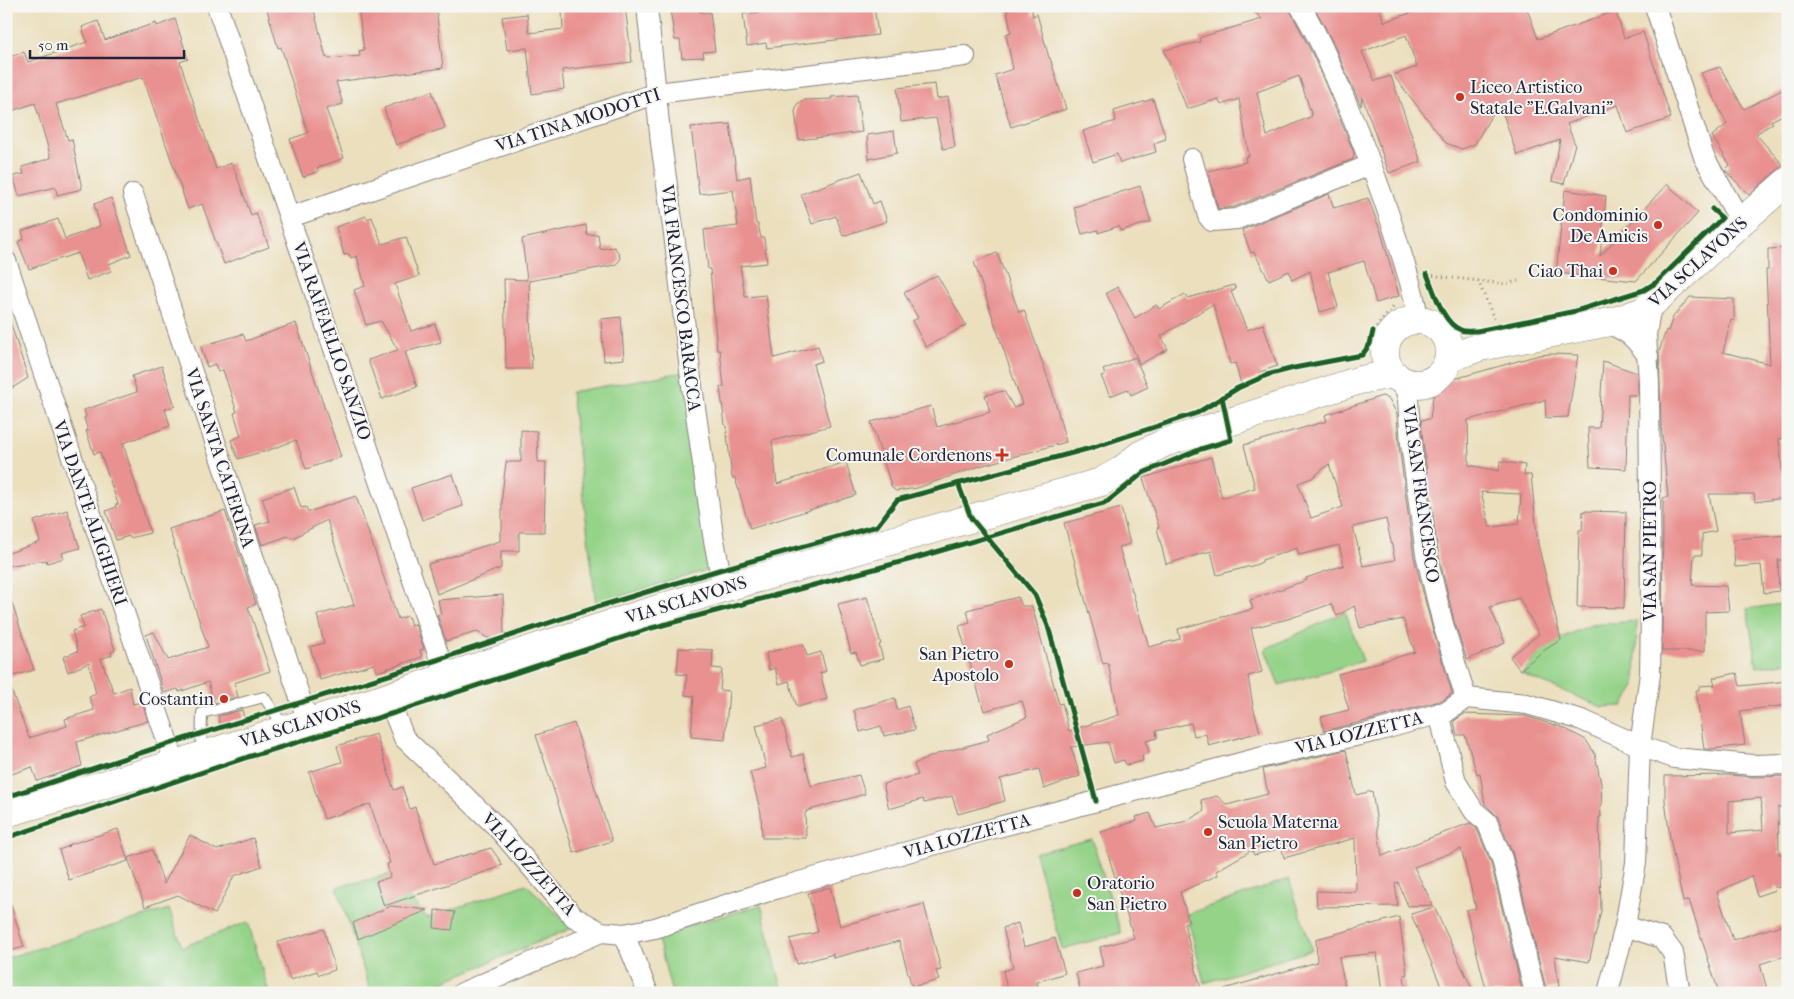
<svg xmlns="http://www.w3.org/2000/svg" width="1794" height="999" font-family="'IM FELL French Canon',serif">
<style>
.green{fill:#95d389;stroke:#5c7a62}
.building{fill:#e99190;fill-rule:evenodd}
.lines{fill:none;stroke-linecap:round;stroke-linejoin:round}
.lane-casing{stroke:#86807c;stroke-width:12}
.street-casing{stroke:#86807c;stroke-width:22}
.secondary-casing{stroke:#86807c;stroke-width:29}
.path{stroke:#86807c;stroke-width:3;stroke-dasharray:1 4;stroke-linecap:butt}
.lane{stroke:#fff;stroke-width:10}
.street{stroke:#fff;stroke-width:20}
.secondary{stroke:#fff;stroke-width:28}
.cycleway-casing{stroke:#f6f6f2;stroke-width:8}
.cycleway{stroke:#1b5e20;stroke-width:5}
.poi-dot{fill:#c8321e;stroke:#f6f6f2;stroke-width:2}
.labels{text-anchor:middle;stroke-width:4;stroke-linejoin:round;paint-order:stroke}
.poi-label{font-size:18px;fill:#22223b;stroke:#f6f6f2;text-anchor:end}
.street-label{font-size:18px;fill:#22223b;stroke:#f6f6f2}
</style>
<rect width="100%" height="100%" fill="#f6f6f2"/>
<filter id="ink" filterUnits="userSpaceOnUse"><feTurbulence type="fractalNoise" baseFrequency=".02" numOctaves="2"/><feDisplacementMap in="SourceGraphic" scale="10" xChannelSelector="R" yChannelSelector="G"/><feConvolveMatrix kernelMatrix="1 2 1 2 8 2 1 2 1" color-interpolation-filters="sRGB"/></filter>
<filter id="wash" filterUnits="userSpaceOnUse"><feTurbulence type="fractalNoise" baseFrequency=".0096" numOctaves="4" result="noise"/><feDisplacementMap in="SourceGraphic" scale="20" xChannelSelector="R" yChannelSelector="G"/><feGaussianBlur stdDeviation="1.12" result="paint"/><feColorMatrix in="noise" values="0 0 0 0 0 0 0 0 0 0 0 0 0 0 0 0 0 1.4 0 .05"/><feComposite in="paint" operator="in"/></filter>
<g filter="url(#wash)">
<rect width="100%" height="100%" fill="#ebdfbd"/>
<g class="green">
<path d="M684 372 714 568 596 604 571 392Z"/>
<path d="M1788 603V662L1757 667 1747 609Z"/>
<path d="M1345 612 1363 661 1279 685 1265 649Z"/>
<path d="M1637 621 1635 686 1623 706 1602 707 1522 674 1545 645 1591 625Z"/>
<path d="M1092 839 1121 933 1062 949 1035 853Z"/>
<path d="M391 874 427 918 526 884 572 928 416 993H371L337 887Z"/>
<path d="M1289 879 1312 950 1204 983 1187 914Z"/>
<path d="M761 905 783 993H672L657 935Z"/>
<path d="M169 909 182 947 248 922 269 993H6V958Z"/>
</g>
<g id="blocks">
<g class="building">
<path d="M266 6H313L326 58 328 57 329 59 360 56 359 51 364 50 358 6H436L443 68 336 82 343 104 326 109 344 158 317 168 319 171 303 177 290 139 308 133 281 47 278 48Z"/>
<path d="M582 6H625L632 62 562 70 564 89 532 94 527 48 507 50 502 17 527 14 529 33 563 29 562 10 582 8Z"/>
<path d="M698 6 700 12H710L715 51 703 52 704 57 682 58 680 40H675L670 10Z"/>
<path d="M761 6H874L878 35 767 48 766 43 747 46 743 14 762 12Z"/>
<path d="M1026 6H1031L1033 16 1037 14 1049 58H1050L1066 109 1011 127 995 75 1013 69 1006 34 1011 32 1007 10Z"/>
<path d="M1248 6H1288L1313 55 1332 100 1354 153 1353 159 1234 207 1218 209 1208 171 1246 162 1245 157 1249 156 1239 99 1221 105 1218 99 1187 109 1164 50 1200 42 1199 39 1201 37 1262 19ZM1299 76 1312 116 1267 136 1257 92Z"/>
<path d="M1314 6H1379L1384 22 1431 6H1526L1538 39 1616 11 1624 38 1643 32 1671 118 1627 133 1618 105 1567 124 1575 144 1564 184 1552 181 1560 140 1517 155 1499 102 1475 144 1462 149 1446 143 1393 75 1417 67 1406 35 1362 52 1375 81 1391 76 1421 162 1389 173 1362 96 1361 106 1334 45Z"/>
<path d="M175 19 188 59 180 62 216 169 232 163 251 215 256 213 269 247 224 264 202 204 188 209 143 77 56 104 68 140 72 139 82 189 57 195 56 187 19 196 13 176 24 174 22 167 51 158 35 103 6 113V58L24 52 28 62 87 42 82 27 98 21 105 40 156 23 157 26Z"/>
<path d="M1720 67 1744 109 1788 87V112L1771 121 1773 123 1756 134 1783 165 1749 195 1725 170 1730 165 1712 136 1727 124 1701 73Z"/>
<path d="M935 84 937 99 948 97 955 147 943 149 936 118 901 122 897 88Z"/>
<path d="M432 91 445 128 396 145 384 108Z"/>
<path d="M857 95 862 132 799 140 795 112 797 104 803 100 832 99 831 97Z"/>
<path d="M1153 99 1166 139 1154 143 1156 152 1120 163 1117 154 1093 162 1083 131 1116 121 1114 111Z"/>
<path d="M730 124 737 179 750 176 756 224H758L761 238H764L767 263 740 266 745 297 766 295 774 358 818 346 822 361 813 364 830 426 772 441 777 484 846 462 856 495 750 529 735 478H732L726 425H725L720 387H724L720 350H717L710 269H708L704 230 738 226 733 190 699 194 691 127Z"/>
<path d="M894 131 897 153 869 159 867 135Z"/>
<path d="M861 172 873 204 880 201 887 221 843 236 836 216 812 224 801 194Z"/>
<path d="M1667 184 1698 213 1636 281 1556 273 1565 190 1606 196 1600 256Z"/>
<path d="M1140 186 1151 222 1120 231 1119 226 1098 233V230L1082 234 1074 207Z"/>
<path d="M1329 194 1334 208 1368 198 1381 232 1399 296 1376 303 1364 261 1328 272 1338 307 1320 312 1310 271 1292 280 1289 271 1269 280 1254 252 1251 253 1242 230Z"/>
<path d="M111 198 131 255 109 264 111 271 87 280 78 253 29 269 18 242 24 239 22 231 58 219 65 239 100 226 94 204Z"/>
<path d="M366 216 367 219 372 217 382 244 406 237 419 276 395 284 411 331 435 324 441 342 405 352 417 387 382 399 368 360 398 350 381 321 366 325 354 290 365 286 357 256 351 258 349 254 344 255 336 227Z"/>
<path d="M586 225 587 235 598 234 600 249 614 247 619 253 620 260 615 265 529 281 532 369H506L504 279 527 280 522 239Z"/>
<path d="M1788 248V438L1779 439 1785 498 1755 502 1754 494H1709L1716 531 1702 534V555H1694L1692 585 1726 586 1729 611 1705 612V651H1662L1663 498 1668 497 1661 424 1659 352 1666 330 1668 331 1673 317 1690 297 1734 299V321L1731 320 1723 352 1770 364 1766 270H1768V249Z"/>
<path d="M997 253 1019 312 1024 310 1052 390 1066 442 980 466 917 488 896 491 892 488 871 422 931 406 937 427 990 412 985 395 1004 391 1014 408 1022 404 974 262Z"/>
<path d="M937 275 966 325 926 347 912 321 918 318 904 293Z"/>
<path d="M1234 285 1236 289 1231 292 1247 330 1263 324 1277 366 1260 372 1261 376 1241 384 1235 363 1230 364 1213 304 1161 336 1168 349 1140 364 1106 293 1118 287 1135 318 1156 305 1159 309 1185 294 1188 298Z"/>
<path d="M621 317 624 359 604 361 601 319Z"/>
<path d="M10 321 28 378 6 392V322Z"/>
<path d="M296 323 341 457 306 469 296 440 264 452H261L238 459 231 440 241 436 234 413 237 412 223 370 218 372 215 364 207 367 201 346 243 334 246 341Z"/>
<path d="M1551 354 1578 355 1568 417 1546 418 1545 400 1468 420 1469 465 1499 471 1500 461 1525 465 1524 475H1531L1538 544 1561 640 1543 651 1520 670 1510 657 1539 634 1519 598 1490 607 1505 643 1467 660 1454 621 1438 552 1423 443 1421 420 1430 419 1433 397 1438 388 1447 381 1539 355ZM1481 492 1521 494 1519 524 1490 527Z"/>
<path d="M1135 357 1148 387 1131 395 1128 389 1110 396 1101 376 1105 375 1103 370Z"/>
<path d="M1603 361 1637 373V395H1628L1626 469 1590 467 1588 428H1599Z"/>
<path d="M162 366 175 406 165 409 170 426 123 443 150 533 130 538 129 536 116 540 106 511 116 507 115 505 118 504 100 452 94 454 86 431H88L84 418 86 417 84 410 137 392 132 376Z"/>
<path d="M1382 396 1389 399 1397 414 1399 446 1414 557 1432 627 1452 693 1443 700 1374 719 1324 731 1321 717 1349 710 1338 674 1415 652 1403 619 1360 628 1354 606 1337 616 1331 604 1288 619 1251 628 1262 672 1248 676 1253 706 1260 732 1209 746 1206 734 1194 736 1191 723 1156 731 1157 738 1146 741 1149 753 1142 755 1143 761 1126 765 1124 760 1114 763 1108 742 1071 747 1080 776 1044 789 1039 769 1000 779 1005 801 958 814 952 796 924 803 923 799 889 809 883 784 918 775 914 764 937 754 989 740 987 734 1027 717 1022 701 984 711 959 626 970 623 967 610 1018 597 1022 606H1032L1059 704 1062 703 1069 731 1119 715 1108 663 1103 664 1064 523 1121 508 1130 544 1119 547 1149 647 1180 639 1178 629 1253 609 1250 600 1307 580 1306 578 1344 565 1339 545 1299 555 1297 548 1262 560V562L1255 565 1217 575 1211 551 1166 564 1157 528 1159 527 1143 478 1211 457 1222 498 1255 488 1244 445 1327 421 1325 415ZM1329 464 1343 507 1311 518 1298 483 1312 478ZM1386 519 1395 560 1363 566 1353 527Z"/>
<path d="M521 430 537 431 538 462H546L544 532H519V551H501V568L437 594 428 564 500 541V531H502V495L506 462H521Z"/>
<path d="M453 474 463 506 422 520 411 488Z"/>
<path d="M294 487 301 508 306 507 308 512 356 496 398 619 408 616 411 626 415 624 424 649 420 650 422 657 377 672 374 664 320 680 310 647 324 643 317 615 354 605 327 520 293 538 288 536 262 545 255 525 270 521 262 498Z"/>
<path d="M67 510 80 548 62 553 64 558 47 563 46 560 6 566V554L40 542 34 521Z"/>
<path d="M225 511 256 604 248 607 270 671 234 683 238 697 214 703 208 682 179 692 178 689 164 693 146 635 154 632 168 660 208 647 169 529Z"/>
<path d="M1583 511 1626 512 1624 608 1577 607 1579 530H1582Z"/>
<path d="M1788 535V560H1778L1779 591 1764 593 1761 565 1735 567 1733 539Z"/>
<path d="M9 594 34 670 6 678V595Z"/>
<path d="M503 595 504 635 493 639 488 638 477 632 446 641 437 615 441 614 438 600Z"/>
<path d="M867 597 881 644 879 645 883 659 860 665 856 652 851 653 838 604Z"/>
<path d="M101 609 115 650 111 652 112 655 101 659 114 693 130 687 133 704 142 702 148 721 77 742 82 766 37 781 32 767 6 776V681H8L29 738 67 726 65 719 94 710 89 697 96 694 89 663 68 672 63 657 78 651 72 631 84 627 80 616Z"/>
<path d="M803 644 807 656 821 652 826 671 820 673 827 699 797 707 789 681 779 684 775 668 769 670 766 653Z"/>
<path d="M679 648 713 650 712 668 722 669 720 690 729 691 725 740 691 737 694 696 685 695 687 675 677 674Z"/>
<path d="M1737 673 1740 686 1788 681V705L1740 711 1745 745 1712 749H1704L1696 690H1699V686L1715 685 1713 678Z"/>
<path d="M895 698 897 710 908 706 915 730 884 736 881 726 860 732 854 710Z"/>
<path d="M242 710 244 718 220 725 218 716Z"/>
<path d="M1464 714 1525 716 1564 728 1586 740 1595 754 1601 784 1602 805H1600L1601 817H1599L1601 911 1589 962 1555 956 1559 987 1546 989 1513 855 1498 817 1485 804 1480 773 1477 774 1465 735H1457L1454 721Z"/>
<path d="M782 719 792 757 803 754 811 786 859 775 865 794 806 811 807 812 805 813 806 838H762L761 813 750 772 766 768 756 725Z"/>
<path d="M574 723 612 841 574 853 536 735Z"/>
<path d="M376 734 394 790 402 787 410 809 415 807 434 864 491 848 503 865 497 867V868L384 906 376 882 390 877 387 864 390 863 370 804 324 819 309 772 342 762 337 746Z"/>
<path d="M1346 750 1356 795 1372 791 1382 856 1470 823 1477 829 1491 863 1522 990 1509 993H1487L1466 910 1476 908 1461 849 1414 867 1433 905 1408 906 1398 882 1395 883 1398 906 1317 907 1316 891 1356 892 1355 838 1284 858 1282 848 1254 855 1252 850 1216 871 1218 875 1180 892 1189 922 1184 923 1202 993H1081L1076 973 1103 966 1100 947 1134 938 1101 832 1137 821 1136 817 1150 813 1156 828 1187 821 1204 811 1201 800 1217 796 1227 805 1268 794 1263 769Z"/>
<path d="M1730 775 1753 777 1788 776V800H1785L1784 808 1778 807 1779 854H1788V888L1774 887 1775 890 1757 896 1751 876 1717 892 1733 940 1788 923V955L1760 964 1768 993H1719L1689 900 1683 902 1670 839 1665 800V776ZM1761 798 1763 830 1729 833V801Z"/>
<path d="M118 829 128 861 69 880 59 850 69 846 68 845Z"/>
<path d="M190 835 217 850 253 838 262 866 234 876 215 914 178 895 145 907 128 858 152 850 164 884Z"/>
<path d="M830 887 840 926 924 904 941 970 936 971 939 980 912 987 899 941 833 958V954L797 964 790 939 818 932 808 893Z"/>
<path d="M6 902H10L24 947 6 952Z"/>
<path d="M391 906 428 910 358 939 353 923Z"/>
<path d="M1434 907 1474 993H1444L1411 914Z"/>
<path d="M435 910 455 912 452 930 434 928Z"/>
<path d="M1399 917 1407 974 1404 975 1406 993H1382L1377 953 1339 957 1346 993H1225L1224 989 1317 962 1316 939Z"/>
<path d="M1018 923 1024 947 1055 938 1065 973 1037 982 1040 993H1008L1003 971 1013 968 1003 928Z"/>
<path d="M324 929 335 970 319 975 317 971 290 980 278 942Z"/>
</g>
</g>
</g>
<g filter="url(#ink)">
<use href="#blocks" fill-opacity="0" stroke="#86807c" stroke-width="1"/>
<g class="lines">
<defs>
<path id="lane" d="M201 755 202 713 264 697 285 728"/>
<g id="street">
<path d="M217 6 446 677"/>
<path d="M647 6 661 143 674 234 691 379 713 535 723 588"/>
<path d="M1300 6C1318 34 1330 65 1343 95 1364 145 1383 194 1399 246 1406 270 1415 294 1418 319"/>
<path d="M1655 6 1704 157 1741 222"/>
<path d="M1192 159 1208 216 1212 221 1237 219 1370 165"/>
<path d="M133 194 308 722"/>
<path d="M290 217 657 93 965 56"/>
<path d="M6 261 175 764"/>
<path d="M1607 323C1629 332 1634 337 1648 356"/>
<path d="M1398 378 1406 391 1408 400 1411 444 1426 554 1443 624 1466 698"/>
<path d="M388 697 404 738 496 826 574 917 601 932 624 934 655 928 778 888 972 834 1263 757 1377 731 1448 711 1466 698 1527 704 1582 720 1640 746 1674 758 1753 765 1788 764"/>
<path d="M1439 713 1456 782 1474 811 1487 822 1502 859 1535 993"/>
<path d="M1625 926 1662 938 1673 953 1680 993"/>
<path d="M624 934 648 993"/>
<path d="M462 993 601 932"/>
<path d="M1608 993 1625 926 1636 863 1640 746 1650 674 1651 609 1649 382 1646 335 1651 304"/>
</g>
<g id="secondary">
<circle cx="1417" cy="352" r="32"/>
<path d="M1449 358 1480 347 1615 321 1644 311 1741 222 1788 181"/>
<path d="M6 813 175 764 388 697 446 677 723 588 1101 482 1122 470 1140 455 1164 443 1360 380 1394 374"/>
</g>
</defs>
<use href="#lane" class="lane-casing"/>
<use href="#street" class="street-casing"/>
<use href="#secondary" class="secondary-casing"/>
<g class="path">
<path d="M1428 275 1505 284 1518 281"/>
<path d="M1478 281 1495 321"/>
<path d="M1373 331 1395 305"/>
</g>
<use href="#lane" class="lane"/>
<use href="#street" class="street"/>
<use href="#secondary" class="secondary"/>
<defs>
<g id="cycleway">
<path d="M1427 274C1434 291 1443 324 1461 330 1465 332 1472 331 1477 331L1576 311 1644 290 1657 282 1722 218 1712 209"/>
<path d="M958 483 971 518 1035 595 1048 626 1096 801"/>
<path d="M6 797 168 744 440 659 597 607 719 570 877 526 897 500 1091 448 1197 413 1238 388 1267 375 1294 368 1362 355 1370 344 1373 331"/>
<path d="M6 838 248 757 394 713 648 629 912 559 1107 502 1143 473 1201 449 1231 440 1222 397"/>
</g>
</defs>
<use href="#cycleway" class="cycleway-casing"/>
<use href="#cycleway" class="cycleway"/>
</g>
</g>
<g class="poi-dot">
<circle cx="1460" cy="97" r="5"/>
<circle cx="1658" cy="225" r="5"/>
<circle cx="1613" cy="271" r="5"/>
<path d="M999.5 447.5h5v5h5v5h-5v5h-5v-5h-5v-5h5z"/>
<circle cx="1009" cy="664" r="5"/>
<circle cx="224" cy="699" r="5"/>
<circle cx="1208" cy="832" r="5"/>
<circle cx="1077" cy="893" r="5"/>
</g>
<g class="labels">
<g class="poi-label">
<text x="1470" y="93" text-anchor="start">Liceo Artistico<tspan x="1470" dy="21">Statale "E.Galvani"</tspan></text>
<text x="1648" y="221">Condominio<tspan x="1648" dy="21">De Amicis</tspan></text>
<text x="1603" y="277">Ciao Thai</text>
<text x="992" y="461">Comunale Cordenons</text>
<text x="999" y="660">San Pietro<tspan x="999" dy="21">Apostolo</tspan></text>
<text x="214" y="705">Costantin</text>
<text x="1218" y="828" text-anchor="start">Scuola Materna<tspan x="1218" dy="21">San Pietro</tspan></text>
<text x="1087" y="889" text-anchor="start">Oratorio<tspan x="1087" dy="21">San Pietro</tspan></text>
</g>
<g class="street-label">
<text transform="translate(578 120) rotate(-18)" y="6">VIA TINA MODOTTI</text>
<text transform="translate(1698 262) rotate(-42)" y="6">VIA SCLAVONS</text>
<text transform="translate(681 298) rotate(83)" y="6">VIA FRANCESCO BARACCA</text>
<text transform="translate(332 341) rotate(71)" y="6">VIA RAFFAELLO SANZIO</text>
<text transform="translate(220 458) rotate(72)" y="6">VIA SANTA CATERINA</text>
<text transform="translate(1421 494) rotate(82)" y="6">VIA SAN FRANCESCO</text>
<text transform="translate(90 513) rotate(71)" y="6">VIA DANTE ALIGHIERI</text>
<text transform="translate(1650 551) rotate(-90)" y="6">VIA SAN PIETRO</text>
<text transform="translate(686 600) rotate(-17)" y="6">VIA SCLAVONS</text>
<text transform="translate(300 724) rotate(-17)" y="6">VIA SCLAVONS</text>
<text transform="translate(1359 733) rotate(-14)" y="6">VIA LOZZETTA</text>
<text transform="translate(967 836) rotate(-15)" y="6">VIA LOZZETTA</text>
<text transform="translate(529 864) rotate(48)" y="6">VIA LOZZETTA</text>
</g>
</g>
<rect width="1794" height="999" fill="none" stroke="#f6f6f2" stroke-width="25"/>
<path d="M30 50v8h154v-8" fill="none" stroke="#22223b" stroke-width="2.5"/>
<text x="38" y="50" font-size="15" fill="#22223b" stroke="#f6f6f2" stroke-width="4" paint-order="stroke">50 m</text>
</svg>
